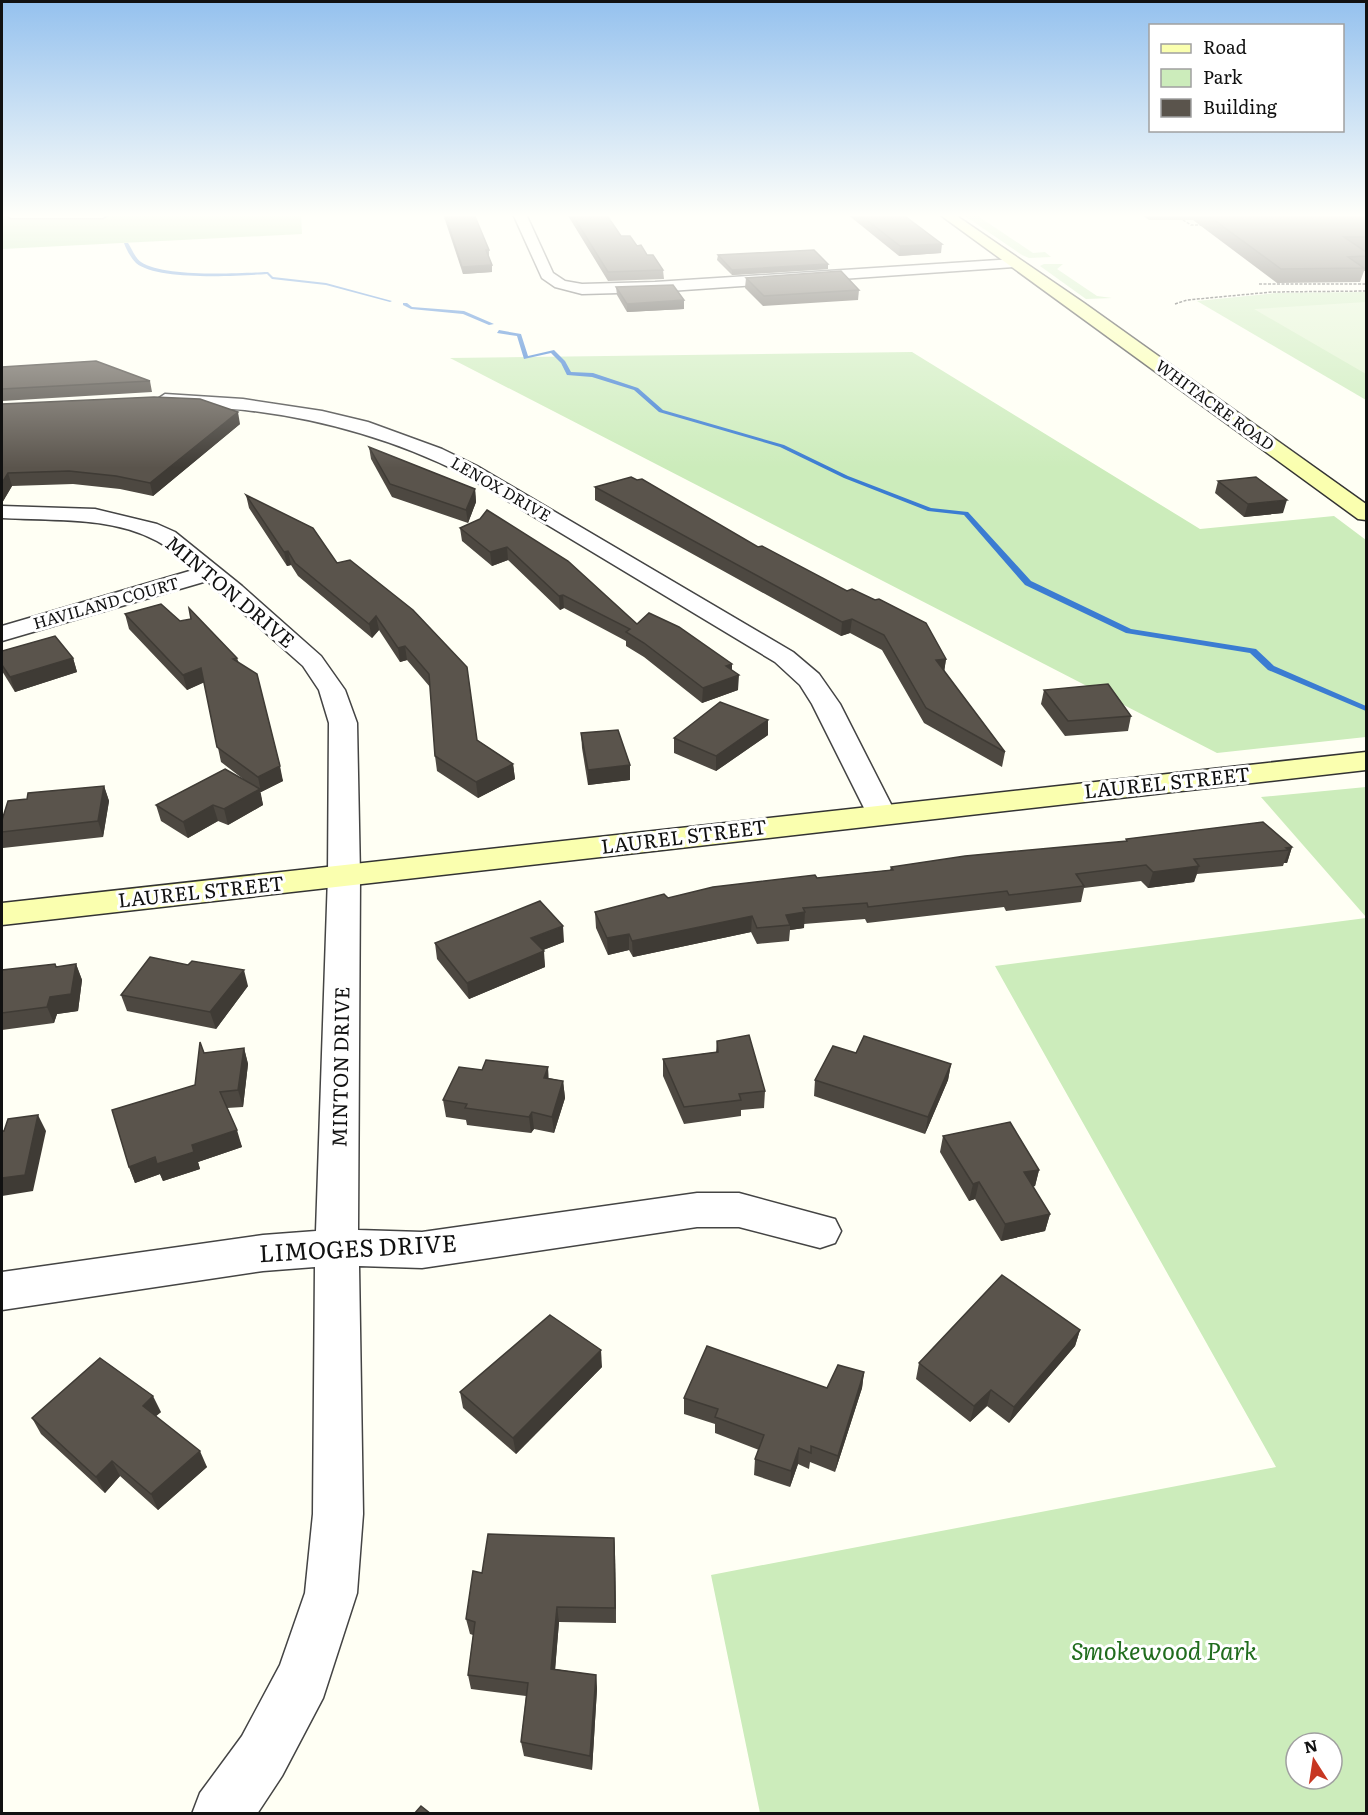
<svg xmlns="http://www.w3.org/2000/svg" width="1368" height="1815" font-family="Literata,serif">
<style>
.green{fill:#ccecbb;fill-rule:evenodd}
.forest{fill:#addd9a}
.pitch{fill:#dff3ce}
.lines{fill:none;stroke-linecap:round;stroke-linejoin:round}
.stream{fill:#3b7cd2;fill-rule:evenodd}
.street-casing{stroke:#444;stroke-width:3}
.secondary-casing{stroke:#333;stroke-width:3}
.path{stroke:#333;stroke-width:1.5;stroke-dasharray:3 1.5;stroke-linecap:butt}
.street{fill:#fff;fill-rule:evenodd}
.secondary{fill:#faffaf;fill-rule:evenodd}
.wall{fill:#4d4841}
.shaded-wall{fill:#3f3b35}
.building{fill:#5a544c;stroke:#3f3b35;stroke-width:1.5}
.labels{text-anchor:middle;stroke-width:6;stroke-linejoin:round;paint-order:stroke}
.far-street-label{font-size:16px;fill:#111;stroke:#fff}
.street-label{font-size:20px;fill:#111;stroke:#fff}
.near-street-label{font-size:24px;fill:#111;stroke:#fff}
.near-park-label{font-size:24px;font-style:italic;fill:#206c1d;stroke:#fff}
</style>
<rect width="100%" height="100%" fill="#fffff4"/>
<g class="green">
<path d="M962 214H975L1033 253 1045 252 1051 257 1029 258 1022 255Z"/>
<path d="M1044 264H1063L1057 269 1097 296 1112 298 1086 299 1040 266Z"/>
<path d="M1366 292V400L1197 301 1276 293Z"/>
<path d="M912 352 1200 529 1334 516 1366 540V737L1217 753 450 358Z"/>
<path d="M1366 787V917L1261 797Z"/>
<path d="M1366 918V1813H760L711 1575 1276 1467 995 966ZM1296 1743H1332V1779H1296Z"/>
</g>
<path class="forest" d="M2 214H301L302 234 2 249Z"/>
<path class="pitch" d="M1366 302V374L1254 309H1255Z"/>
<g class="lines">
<g class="stream">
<path d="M124 243H128C132 249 135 258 141 262 165 278 239 273 268 272L273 277 326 283 392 301 390 302 326 285 272 279 267 274C238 276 157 281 136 263 131 258 126 249 124 243Z"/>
<path d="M403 303H407L412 307 464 311 494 324 489 325 463 314 411 309 403 305Z"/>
<path d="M499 330 521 334 528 356 554 350 565 361 571 372 593 373 638 388 663 410 784 445 848 476 931 508 968 512 1031 581 1131 629 1256 649 1274 666 1366 706V711L1268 670 1250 653 1126 633 1025 585 964 515 928 511 844 478 780 447 659 412 634 390 592 377 567 375 561 363 551 353 524 359 517 336 497 333Z"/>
</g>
<defs>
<g id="street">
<path d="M5 214H109L103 218H11Z"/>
<path d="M513 214H526L553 273 565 281 582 284 655 282 1014 259 1021 263 1014 267 655 292 582 294 555 287 542 278Z"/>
<path d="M165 394 243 399 322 411 368 422 442 449 477 466 793 652 819 674 840 704 896 814 892 820 881 823 870 820 812 704 800 685 775 662 463 474C393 439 322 419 245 410 217 407 186 411 159 404L156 400Z"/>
<path d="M2 506 95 509 157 524 175 532 242 586 321 656 345 690 357 723 360 876 358 1230 422 1232 697 1193H739L835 1219 841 1231 835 1243 820 1248 739 1227H697L422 1268 359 1266 363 1514 357 1593 323 1698 282 1776 257 1814H192L200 1793 242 1736 280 1665 305 1593 313 1514 315 1267 263 1271 2 1310V1272L263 1235 316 1231 328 876 329 723 319 690 303 666 207 581 2 641V626L193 570C182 560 170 548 157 541 111 516 52 521 2 518Z"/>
</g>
<g id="secondary">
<path d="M939 214H954L1084 303 1366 504V520L1358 519Z"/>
<path d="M1366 752V770L2 925V903Z"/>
</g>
</defs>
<use href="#street" class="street-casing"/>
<use href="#secondary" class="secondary-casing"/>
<g class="path">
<path d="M1183 220 1191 225H1205"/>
<path d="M1259 284H1366"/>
<path d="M1175 304 1187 300 1272 292 1366 291"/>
</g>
<use href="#street" class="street"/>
<use href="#secondary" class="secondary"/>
</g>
<g class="wall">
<path d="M443 214H474L489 250V256H488L492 272 463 274Z"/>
<path d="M567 214H606L621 236 637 246 663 270 664 279 608 281Z"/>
<path d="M847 214H902L941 253 899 256Z"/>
<path d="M1141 214H1366V251H1365L1366 252V271H1364L1360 282 1277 283 1193 220H1149Z"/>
<path d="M718 255 828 264V269L732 275 717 260Z"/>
<path d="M746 278 859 290 858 300 763 306 745 288Z"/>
<path d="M616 287 684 309 627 312 617 295Z"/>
<path d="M2 367 150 381 152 392 2 401V403Z"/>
<path d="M2 404 240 424 153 496 120 489 73 484 12 486 2 503Z"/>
<path d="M369 447 475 489 476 502 468 523 392 497 371 459Z"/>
<path d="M1218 481 1283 513 1244 517 1215 493Z"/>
<path d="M595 487 946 659 944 671 1005 752 1002 767 924 723 882 650 850 633 841 636 595 500Z"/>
<path d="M246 495 337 563 350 560 477 740 513 764 515 779 478 798 437 771 435 756 430 687 407 660 400 662 379 630 372 638 298 576 291 565 287 566 249 508Z"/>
<path d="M480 519 637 624 732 670 738 690 702 703 644 657 626 646V641L564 608 560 610 508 560 492 566 462 541 460 528Z"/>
<path d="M125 614 180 621 237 658 283 781 261 792H260L263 805 228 825 218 821 188 838 161 821 156 805 247 782 221 762 204 682 187 690 129 629Z"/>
<path d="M2 651 73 658 77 672 15 692 2 671Z"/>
<path d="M1044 690 1131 716 1128 731 1065 736 1041 704Z"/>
<path d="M768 720V735L716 771 674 753V738Z"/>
<path d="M581 733 630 780 588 785 582 748Z"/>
<path d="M104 786 109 801 103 837 3 848 2 843V820L27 799Z"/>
<path d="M1126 839 1292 847 1287 863H1284L1283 866 1197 874 1194 882 1148 888 1141 881 1084 888 1081 902 1006 911 1004 907 867 923 865 919 804 924V928L790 930 789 941 757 944 751 932 633 957 629 950 608 955 596 928 595 912 668 898 817 878 890 870 891 867 1126 841Z"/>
<path d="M564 942 543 950 545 967 469 999 437 959 435 943Z"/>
<path d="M76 964 82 980 78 1011 57 1014 54 1023 2 1030V970L57 967Z"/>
<path d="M248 986 216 1029 127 1011 121 995Z"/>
<path d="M717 1041 765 1091 764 1108 741 1110V1116L684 1124 663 1076V1059L716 1052Z"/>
<path d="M244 1048 248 1064 243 1107 227 1108 242 1147 198 1162 200 1169 163 1181 160 1174 135 1183 129 1167 195 1085 204 1053Z"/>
<path d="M856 1053 951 1064 948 1080 925 1134 814 1096 815 1080Z"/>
<path d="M549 1078 563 1081 565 1098 554 1133 534 1129 531 1133 467 1125 466 1120 446 1117 443 1100Z"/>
<path d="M943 1136 1039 1170 1035 1186 1032 1187 1050 1214 1045 1231 1001 1241 975 1199 969 1201 940 1152Z"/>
<path d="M1080 1330 1075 1346 1009 1423 987 1406 970 1422 916 1379 919 1363Z"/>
<path d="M602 1367 516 1454 463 1408 460 1392Z"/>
<path d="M864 1372 862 1388 835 1472 810 1462 809 1469 798 1464 790 1487 754 1475 755 1459 759 1450 715 1433V1424L684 1414V1398L827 1388Z"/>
<path d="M161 1412 156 1416 207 1467 158 1510 120 1476 105 1493 41 1434 32 1418Z"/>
<path d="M614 1538 615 1553 616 1623 559 1622 555 1669 596 1675 597 1689 592 1770 524 1756 521 1742 526 1696 471 1689 468 1675 473 1635 470 1634 466 1619 482 1573Z"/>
</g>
<g class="shaded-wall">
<path d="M942 244 941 253 899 256 900 246Z"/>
<path d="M828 264V269L732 275V270Z"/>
<path d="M492 265V272L463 274 462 267Z"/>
<path d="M684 300V309L627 312V304Z"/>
<path d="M238 412 240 424 153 496 150 483Z"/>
<path d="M8 473 12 486 2 503V483Z"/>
<path d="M475 489 476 502 468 523 466 510Z"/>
<path d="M1287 500 1283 513 1244 517 1248 504Z"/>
<path d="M507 547 508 560 492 566 490 552Z"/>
<path d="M288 551 291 565 287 566 284 552Z"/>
<path d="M563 595 564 608 560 610 559 596Z"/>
<path d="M376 616 379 630 372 638 369 624Z"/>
<path d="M852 619 850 633 841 636 842 622Z"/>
<path d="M405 646 407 660 400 662 398 648Z"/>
<path d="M73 658 77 672 15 692 10 677Z"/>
<path d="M946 659 944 673 936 660Z"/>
<path d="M732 664V678L739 675 738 690 702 703 703 688 726 666Z"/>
<path d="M201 668 205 682 187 690 183 675Z"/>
<path d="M768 720V735L716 771V756Z"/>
<path d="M513 764 515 779 478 798 476 782Z"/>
<path d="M630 765V780L588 785V770Z"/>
<path d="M280 766 283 781 261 792 258 777Z"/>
<path d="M104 786 109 801 103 837 98 821Z"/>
<path d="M260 789 263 805 228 825 224 809Z"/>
<path d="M213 805 218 821 188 838 183 822Z"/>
<path d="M1292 847 1287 863H1284L1289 850 1286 848Z"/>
<path d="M1199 866 1194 882 1148 888 1153 872Z"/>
<path d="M805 912 804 928 790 930V925L786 915Z"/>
<path d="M752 916 751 932 633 957 632 941Z"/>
<path d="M563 926 564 942 533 954 531 938Z"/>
<path d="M629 934V950L608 955 607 938Z"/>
<path d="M544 951 545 967 469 999 467 983Z"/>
<path d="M76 964 82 980 78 1011 57 1014 54 1023 47 1007 50 997Z"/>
<path d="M244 970 248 986 216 1029 210 1012Z"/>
<path d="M244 1048 248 1064 243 1107 238 1090Z"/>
<path d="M951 1064 948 1080 925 1134 928 1117Z"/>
<path d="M548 1067 549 1084 544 1078Z"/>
<path d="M563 1081 565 1098 554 1133 552 1117Z"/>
<path d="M532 1112 534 1129 531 1133 529 1117Z"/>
<path d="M38 1115 46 1131 33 1191 2 1196V1178Z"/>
<path d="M237 1130 242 1147 198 1162 200 1169 163 1181 160 1174 135 1183 129 1167Z"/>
<path d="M1039 1170 1035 1186 1019 1189 1024 1172Z"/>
<path d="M979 1182 975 1199 969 1201 973 1184Z"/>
<path d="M1050 1214 1045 1231 1001 1241 1005 1224Z"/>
<path d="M1080 1330 1075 1346 1009 1423 1014 1407Z"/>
<path d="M601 1350 602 1367 516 1454 513 1438Z"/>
<path d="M864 1372 862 1388 835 1472 838 1456Z"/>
<path d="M991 1390 987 1406 970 1422 974 1406Z"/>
<path d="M153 1396 161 1412 150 1421 143 1406Z"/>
<path d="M799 1448 798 1464 790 1487 791 1471Z"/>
<path d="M200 1451 207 1467 158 1510 151 1494Z"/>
<path d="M112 1461 120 1476 105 1493 96 1477Z"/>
<path d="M614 1538 615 1553 616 1623 615 1608Z"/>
<path d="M557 1607 559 1622 554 1683 551 1669Z"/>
<path d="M596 1675 597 1689 592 1770 590 1756Z"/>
</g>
<g class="building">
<path d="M445 214H474L489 250H486L492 265 462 267Z"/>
<path d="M572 214H606L621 236H630L637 246 641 245 647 255H653L663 270 608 272Z"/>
<path d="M859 214H902L942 244 900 246Z"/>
<path d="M1206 214H1366V237H1344L1366 252V256L1348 257 1364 268 1281 269Z"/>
<path d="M814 250 828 264 732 270 718 255Z"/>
<path d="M841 271 859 290 764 296 746 278Z"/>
<path d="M673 285 684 300 627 304 616 287Z"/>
<path d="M96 361 150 381 2 389V367Z"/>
<path d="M154 397 200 399 238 412 150 483 116 476 69 471 8 473 2 483V404Z"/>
<path d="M369 447 475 489 466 510 390 484Z"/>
<path d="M631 477 637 480 642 479 758 547 762 546 847 591 852 589 875 600 879 599 926 623 946 659 936 660 1005 752 926 708 884 635 852 619 842 622 595 487Z"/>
<path d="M1256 477 1287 500 1248 504 1218 481Z"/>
<path d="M246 495 313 528 337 563 350 560 413 610 467 667 477 740 513 764 476 782 435 756 429 674 405 646 398 648 376 616 369 624 295 563 288 551 284 552Z"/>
<path d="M487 510 568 561 637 624 649 613 679 627 732 664 726 666 739 675 703 688 644 643 626 632 630 629 563 595 559 596 507 547 490 552 460 528 480 519Z"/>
<path d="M161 604 180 621 191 619 189 608 237 658 233 659 257 674 280 766 258 777 217 747 201 668 183 675 125 614Z"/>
<path d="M55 636 73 658 10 677 2 665V651Z"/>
<path d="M1108 684 1131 716 1068 721 1044 690Z"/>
<path d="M720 702 768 720 716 756 674 738Z"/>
<path d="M618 730 630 765 588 770 581 733Z"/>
<path d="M225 769 260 789 224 809 213 805 183 822 156 805Z"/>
<path d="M104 786 98 821 2 832V820L8 801 27 799 28 793Z"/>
<path d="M1263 822 1292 847 1286 848 1289 850 1194 859 1199 866 1153 872 1146 865 1076 874 1084 886 1009 895 1007 891 868 907 867 903 803 908 805 912 786 915 790 925 757 928 752 916 632 941 629 934 607 938 595 912 664 894 668 898 713 887 815 875 817 878 893 870 891 867 965 856 1127 841 1126 839Z"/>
<path d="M540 901 563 926 531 938 544 951 467 983 435 943Z"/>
<path d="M150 957 188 965 192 961 244 970 210 1012 121 995Z"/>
<path d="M55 964 56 967 76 964 71 994 50 997 47 1007 2 1013V970Z"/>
<path d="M749 1035 765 1091 739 1094 741 1100 684 1107 663 1059 718 1052 717 1041Z"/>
<path d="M864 1036 951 1064 928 1117 815 1080 833 1046 856 1053Z"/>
<path d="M200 1042 204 1053 244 1048 238 1090 220 1092 237 1130 192 1145 194 1152 157 1164 155 1157 129 1167 112 1110 195 1085Z"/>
<path d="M486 1060 548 1067 544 1078 563 1081 552 1117 532 1112 529 1117 465 1108 467 1104 443 1100 459 1067 482 1070Z"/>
<path d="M38 1115 25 1175 2 1178V1131H4L8 1119Z"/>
<path d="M1010 1122 1039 1170 1024 1172 1050 1214 1005 1224 979 1182 973 1184 943 1136Z"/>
<path d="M1002 1275 1080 1330 1014 1407 991 1390 974 1406 919 1363Z"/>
<path d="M550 1315 601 1350 513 1438 460 1392Z"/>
<path d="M707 1346 827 1388 838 1365 864 1372 838 1456 811 1446V1453L799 1448 791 1471 755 1459 764 1435 715 1417 718 1409 684 1398Z"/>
<path d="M100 1358 153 1396 143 1406 200 1451 151 1494 112 1461 96 1477 32 1418Z"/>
<path d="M488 1534 614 1538 615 1608 557 1607 551 1669 596 1675 590 1756 521 1742 528 1683 468 1675 475 1622 466 1619 473 1571 482 1573Z"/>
<path d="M421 1806 431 1814H414Z"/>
</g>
<linearGradient id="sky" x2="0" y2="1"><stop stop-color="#94c1ee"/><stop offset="0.46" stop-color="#fffffa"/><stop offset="1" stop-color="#fffffa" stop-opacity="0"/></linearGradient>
<rect width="1368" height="468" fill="url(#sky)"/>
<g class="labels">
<g class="far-street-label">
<text transform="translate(1215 405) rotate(36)" y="6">WHITACRE ROAD</text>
<text transform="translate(501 489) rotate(30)" y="6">LENOX DRIVE</text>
<text transform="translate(106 603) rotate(-16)" y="6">HAVILAND COURT</text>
</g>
<g class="street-label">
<text transform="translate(230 592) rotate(40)" y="7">MINTON DRIVE</text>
<text transform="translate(1167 783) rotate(-6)" y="7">LAUREL STREET</text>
<text transform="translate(684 837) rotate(-7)" y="7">LAUREL STREET</text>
<text transform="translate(201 892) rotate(-6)" y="7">LAUREL STREET</text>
<text transform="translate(341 1067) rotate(-89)" y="7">MINTON DRIVE</text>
</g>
<g class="near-street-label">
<text transform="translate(358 1249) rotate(-3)" y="8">LIMOGES DRIVE</text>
</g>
<g class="near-park-label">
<text x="1164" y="1660">Smokewood Park</text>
</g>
</g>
<rect width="1368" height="1815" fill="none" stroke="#111111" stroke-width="6"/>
<rect x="1149" y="24" width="195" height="108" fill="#ffffff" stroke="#a0a0a0" stroke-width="1.5"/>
<rect x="1161" y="44" width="30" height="9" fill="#faffaf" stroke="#a0a0a0" stroke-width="1.5"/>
<text x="1203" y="54" font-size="18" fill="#111111">Road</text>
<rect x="1161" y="69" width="30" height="18" fill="#ccecbb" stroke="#a0a0a0" stroke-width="1.5"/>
<text x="1203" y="84" font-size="18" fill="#111111">Park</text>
<rect x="1161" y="99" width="30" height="18" fill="#5a544c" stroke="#a0a0a0" stroke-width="1.5"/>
<text x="1203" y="114" font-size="18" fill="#111111">Building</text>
<g transform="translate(1314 1761) rotate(348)"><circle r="28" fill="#ffffff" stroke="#a0a0a0" stroke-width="1.5"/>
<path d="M0-4.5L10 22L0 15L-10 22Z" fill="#c73722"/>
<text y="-9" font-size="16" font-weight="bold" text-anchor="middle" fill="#111111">N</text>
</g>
</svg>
